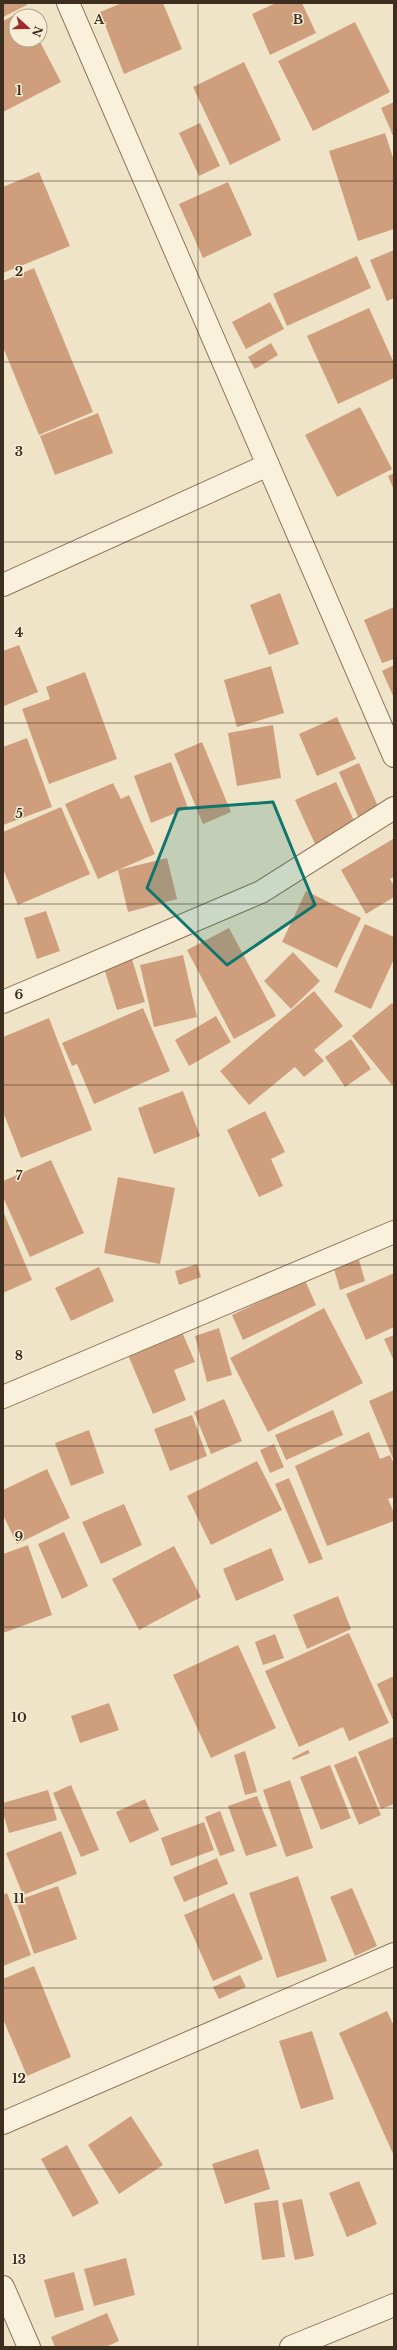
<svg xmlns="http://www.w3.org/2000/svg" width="397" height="2350" font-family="'Libre Baskerville',serif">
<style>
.building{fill:#cf9f7d}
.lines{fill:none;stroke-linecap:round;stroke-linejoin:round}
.minor-casing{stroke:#8d765c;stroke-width:24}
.minor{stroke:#faf1dc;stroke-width:22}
.marked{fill:#0f766e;fill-opacity:0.2;stroke:#0f766e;stroke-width:3;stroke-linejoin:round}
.grid{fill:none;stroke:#3d2e20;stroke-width:1;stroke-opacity:0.55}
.grid-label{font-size:13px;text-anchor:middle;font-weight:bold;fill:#3d2e20;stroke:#f7eed8;stroke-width:3;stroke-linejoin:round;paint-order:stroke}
</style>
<rect width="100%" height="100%" fill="#f0e4c8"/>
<g class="building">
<path d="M3 3H26L27 5 3 17Z"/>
<path d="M122 3H163L182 49 124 74 100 12Z"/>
<path d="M276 3H302L316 33 270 55 252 14Z"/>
<path d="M24 10 27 16H16V40H39L61 82 3 112V21Z"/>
<path d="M355 22 390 92 313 131 278 61Z"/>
<path d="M244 62 281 140 230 165 193 87Z"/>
<path d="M394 102V138L381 108Z"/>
<path d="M200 123 220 166 199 176 179 133Z"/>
<path d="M385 133 394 161V229L358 241 329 151Z"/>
<path d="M39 172 70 246 3 273V187Z"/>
<path d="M228 182 252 235 203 258 179 204Z"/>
<path d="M394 250V298L387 301 370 260Z"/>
<path d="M357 256 371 288 287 326 273 294Z"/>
<path d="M34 268 93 412 39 435 3 347V281Z"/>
<path d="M270 302 284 329 246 349 232 322Z"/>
<path d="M369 308 394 363V378L338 404 307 336Z"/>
<path d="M271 343 278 355 255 369 248 357Z"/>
<path d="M360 407 392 469 337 497 305 435Z"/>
<path d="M98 413 113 453 55 475 40 436Z"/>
<path d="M394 473V490L388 476Z"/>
<path d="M280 593 299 644 269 655 250 605Z"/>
<path d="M394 607V659L382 663 364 620Z"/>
<path d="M19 645 38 692 4 706 3 651Z"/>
<path d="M394 665V698L382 671Z"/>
<path d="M271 666 284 713 237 727 224 680Z"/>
<path d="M85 672 117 759 49 784 22 709 50 699 46 687Z"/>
<path d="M337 717 356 759 317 776 299 734Z"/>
<path d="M273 725 281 778 237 786 228 733Z"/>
<path d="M27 738 52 807 3 825V747Z"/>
<path d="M202 742 231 812 203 824 174 754Z"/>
<path d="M171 762 188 808 151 823 134 776Z"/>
<path d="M359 763 380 811 359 819 339 772Z"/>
<path d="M336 782 356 825 315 844 295 800Z"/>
<path d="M113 783 121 799 129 795 155 854 118 870 167 858 177 899 128 912 118 870 98 879 65 804Z"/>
<path d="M61 807 90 874 18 905 3 869V832Z"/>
<path d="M393 839 394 877 390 879 394 886V897L366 914 341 870Z"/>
<path d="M306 891 361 918 337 968 282 942Z"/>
<path d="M46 911 60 951 37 959 24 918Z"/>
<path d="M365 924 394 937V959L371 1009 334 992Z"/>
<path d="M229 928 276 1016 234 1039 187 950Z"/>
<path d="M293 952 320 981 291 1009 264 981Z"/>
<path d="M183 955 197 1017 154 1027 140 965Z"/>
<path d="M132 959 145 1002 117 1010 104 968Z"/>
<path d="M314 991 343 1026 314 1050 324 1061 304 1077 295 1067 249 1105 220 1071Z"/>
<path d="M392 1003 394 1006V1083L392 1085 352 1036Z"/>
<path d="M143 1008 170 1071 94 1104 77 1064 72 1066 62 1043Z"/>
<path d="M216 1016 231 1042 189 1066 175 1040Z"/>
<path d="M49 1018 92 1130 21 1158 3 1112V1037Z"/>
<path d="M351 1039 371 1069 345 1087 325 1057Z"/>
<path d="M183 1091 200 1136 154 1154 138 1108Z"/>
<path d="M265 1111 285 1152 271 1159 283 1186 259 1197 227 1130Z"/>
<path d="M51 1160 84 1233 30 1257 3 1197V1181Z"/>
<path d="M118 1177 175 1188 160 1264 104 1253Z"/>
<path d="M3 1211 32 1280 3 1293Z"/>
<path d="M359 1260 365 1281 340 1290 334 1269Z"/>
<path d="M197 1264 201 1277 179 1285 175 1271Z"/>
<path d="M99 1267 114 1301 71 1321 55 1288Z"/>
<path d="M394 1273V1327L366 1340 346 1294Z"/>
<path d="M305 1280 316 1305 243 1340 232 1315Z"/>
<path d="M324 1308 363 1383 268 1432 230 1358Z"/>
<path d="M219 1328 232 1375 207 1382 195 1336Z"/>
<path d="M182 1332 195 1362 174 1370 186 1400 153 1414 128 1355Z"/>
<path d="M394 1335V1361L384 1339Z"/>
<path d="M394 1390V1461L369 1401Z"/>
<path d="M224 1399 242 1441 211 1454 194 1412Z"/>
<path d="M333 1410 343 1435 286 1460 275 1435Z"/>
<path d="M192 1415 207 1456 170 1471 154 1429Z"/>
<path d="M89 1430 104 1473 71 1486 55 1443Z"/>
<path d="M369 1432 380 1459 390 1455 394 1464V1497L388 1499 394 1513V1521L327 1546 295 1466Z"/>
<path d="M274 1444 284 1467 270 1473 260 1450Z"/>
<path d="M257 1461 282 1510 211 1545 187 1496Z"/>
<path d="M47 1469 70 1518 17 1544 3 1515V1490Z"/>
<path d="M289 1478 323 1559 309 1564 275 1484Z"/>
<path d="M124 1504 142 1545 101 1564 82 1522Z"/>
<path d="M64 1532 88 1586 62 1599 38 1544Z"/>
<path d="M28 1545 52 1615 3 1633V1554Z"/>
<path d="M174 1546 201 1597 139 1630 112 1579Z"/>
<path d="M271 1548 284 1580 236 1601 223 1569Z"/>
<path d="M338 1596 351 1629 307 1649 293 1615Z"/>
<path d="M349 1633 389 1723 349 1741 343 1727 299 1747 265 1671Z"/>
<path d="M275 1634 284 1658 263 1665 255 1642Z"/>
<path d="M238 1645 276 1728 211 1758 173 1675Z"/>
<path d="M394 1676V1722L377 1684Z"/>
<path d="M109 1703 119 1730 80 1743 71 1716Z"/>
<path d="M394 1737V1804L381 1809 358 1752Z"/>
<path d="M308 1750 310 1753 293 1760 292 1758Z"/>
<path d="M245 1751 257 1792 245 1795 234 1755Z"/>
<path d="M356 1756 381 1815 359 1825 334 1765Z"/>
<path d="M330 1765 351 1818 321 1830 300 1777Z"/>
<path d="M290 1780 313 1848 286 1857 263 1790Z"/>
<path d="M71 1785 99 1850 81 1857 53 1793Z"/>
<path d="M48 1790 57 1820 9 1833 3 1813V1803Z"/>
<path d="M257 1796 277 1846 246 1856 228 1806Z"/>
<path d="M145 1799 159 1830 130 1843 116 1812Z"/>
<path d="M220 1811 235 1851 220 1856 205 1817Z"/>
<path d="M204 1822 214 1850 171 1866 161 1838Z"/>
<path d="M61 1831 77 1874 23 1895 6 1853Z"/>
<path d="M217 1858 228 1884 184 1902 173 1877Z"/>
<path d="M298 1876 327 1961 277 1978 249 1893Z"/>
<path d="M58 1886 77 1939 34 1954 16 1901Z"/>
<path d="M352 1888 377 1946 355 1956 330 1897Z"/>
<path d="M7 1893 31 1955 3 1966V1895Z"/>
<path d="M234 1893 263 1959 213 1981 184 1915Z"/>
<path d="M34 1966 71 2057 27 2076 3 2019V1979Z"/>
<path d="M240 1975 246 1987 219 1999 213 1987Z"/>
<path d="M387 2011 394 2026V2156L339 2033Z"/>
<path d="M312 2031 334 2099 301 2109 279 2041Z"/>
<path d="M131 2116 163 2165 119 2194 88 2145Z"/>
<path d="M67 2145 99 2203 73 2217 41 2159Z"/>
<path d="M258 2149 270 2189 225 2204 212 2164Z"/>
<path d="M359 2181 377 2224 347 2237 329 2193Z"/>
<path d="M302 2199 314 2256 295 2260 282 2203Z"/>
<path d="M278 2200 285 2257 262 2260 254 2203Z"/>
<path d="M126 2258 135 2295 94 2306 84 2269Z"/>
<path d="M74 2272 84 2310 55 2318 44 2280Z"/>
<path d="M107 2313 119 2341 106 2347H55L51 2337Z"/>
</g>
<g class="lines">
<defs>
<g id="minor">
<path d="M68 3 394 756"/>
<path d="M3 585 268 465"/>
<path d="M3 1002 261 892 394 808"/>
<path d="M3 1397 394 1232"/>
<path d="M3 2123 394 1954"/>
<path d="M3 2287 29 2347"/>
<path d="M291 2347 394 2305"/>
</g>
</defs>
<use href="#minor" class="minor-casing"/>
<use href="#minor" class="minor"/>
</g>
<path class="marked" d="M273 802 315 905 227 965 147 888 178 809Z"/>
<path class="grid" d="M198 3V2347M3 181H394M3 362H394M3 542H394M3 723H394M3 904H394M3 1085H394M3 1265H394M3 1446H394M3 1627H394M3 1808H394M3 1988H394M3 2169H394"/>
<g class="grid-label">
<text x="99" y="24">A</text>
<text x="298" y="24">B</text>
<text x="19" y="95">1</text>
<text x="19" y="276">2</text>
<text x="19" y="456">3</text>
<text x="19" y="637">4</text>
<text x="19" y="818">5</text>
<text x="19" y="999">6</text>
<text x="19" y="1180">7</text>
<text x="19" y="1360">8</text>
<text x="19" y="1541">9</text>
<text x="19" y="1722">10</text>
<text x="19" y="1903">11</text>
<text x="19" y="2083">12</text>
<text x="19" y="2264">13</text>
</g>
<rect width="397" height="2350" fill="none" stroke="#3d2e20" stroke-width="8"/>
<g transform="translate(28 28) rotate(111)"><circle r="19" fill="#f7eed8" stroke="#ada18e"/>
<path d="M0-3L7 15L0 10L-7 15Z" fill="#9e2a2b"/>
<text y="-6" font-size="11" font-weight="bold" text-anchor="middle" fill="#3d2e20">N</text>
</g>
</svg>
